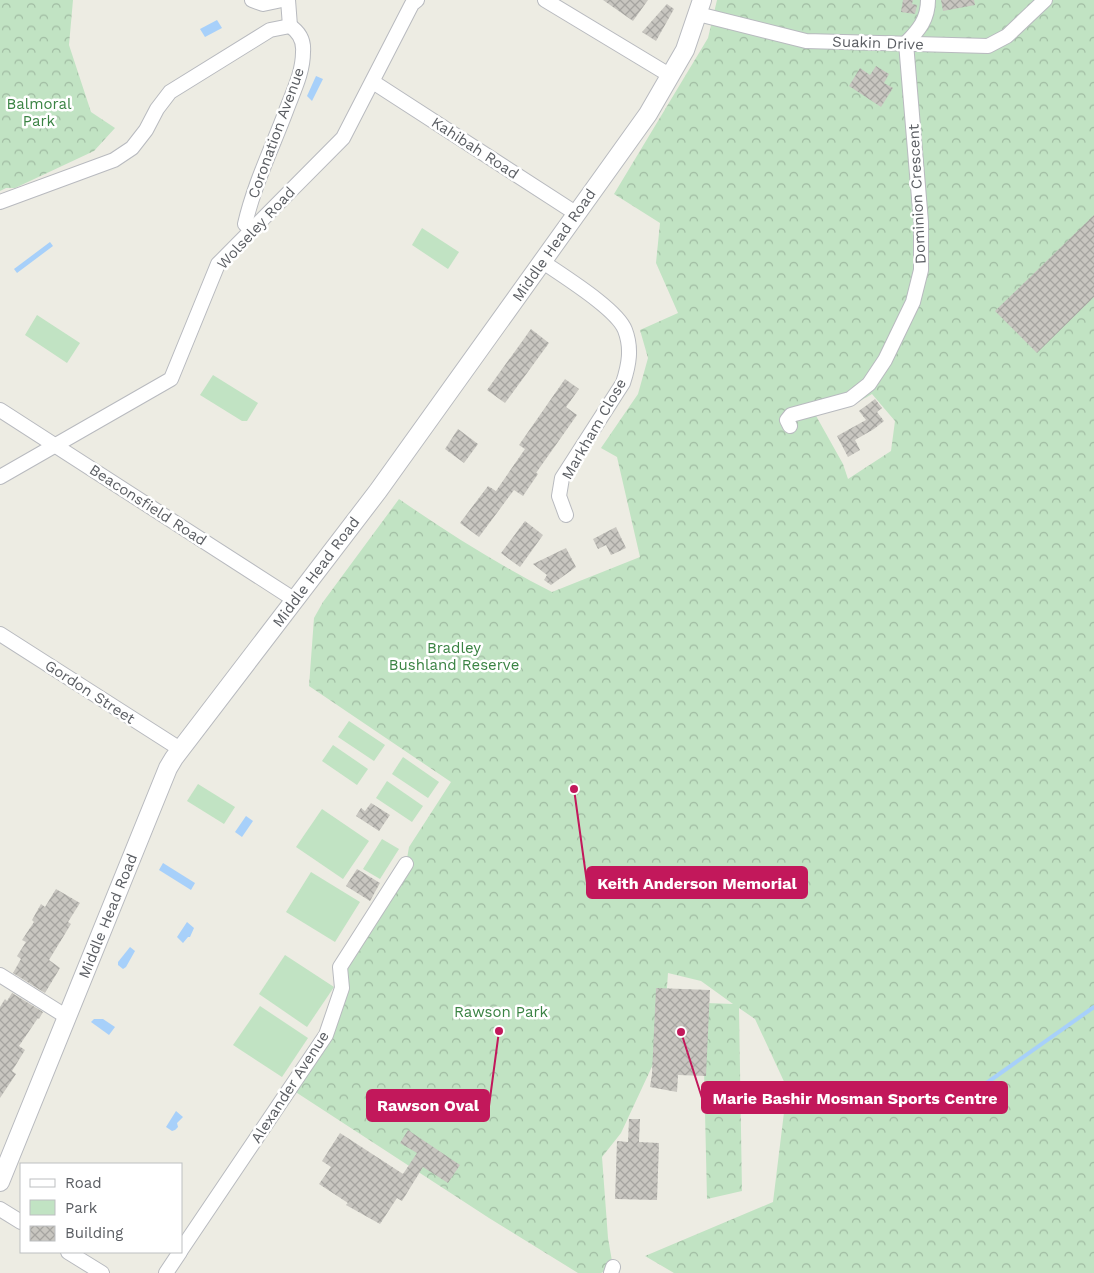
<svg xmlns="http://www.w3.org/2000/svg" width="1094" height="1273" font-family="'Work Sans',sans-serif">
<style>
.green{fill:#c1e3c3}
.forest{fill:url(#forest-crowns);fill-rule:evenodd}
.water{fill:#a7d0fa}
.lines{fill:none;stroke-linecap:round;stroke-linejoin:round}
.stream{stroke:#a7d0fa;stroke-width:4}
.building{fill:url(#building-cross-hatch)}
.minor-casing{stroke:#b8babf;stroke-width:16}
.tertiary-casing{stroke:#b8babf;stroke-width:20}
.minor{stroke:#fff;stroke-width:14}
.tertiary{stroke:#fff;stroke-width:18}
.labels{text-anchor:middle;stroke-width:5;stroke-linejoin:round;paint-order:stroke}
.street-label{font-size:15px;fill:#5b5e63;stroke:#fff}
.park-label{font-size:15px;fill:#3a8343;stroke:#fff}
.leader{fill:none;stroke:#c2185b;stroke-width:2}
.callout-dot{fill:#c2185b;stroke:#fff;stroke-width:2}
.callout{fill:#c2185b;stroke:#c2185b;stroke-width:2}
.callout-label{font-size:16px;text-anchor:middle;font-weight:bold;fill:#fff}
</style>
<defs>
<pattern id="forest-crowns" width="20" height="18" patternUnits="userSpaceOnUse" patternTransform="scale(1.25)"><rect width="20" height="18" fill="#c1e3c3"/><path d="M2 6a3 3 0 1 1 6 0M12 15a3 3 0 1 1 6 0" fill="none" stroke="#a0bba2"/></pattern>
<pattern id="building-cross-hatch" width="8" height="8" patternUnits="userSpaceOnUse" patternTransform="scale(1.25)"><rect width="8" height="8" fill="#c8c6c0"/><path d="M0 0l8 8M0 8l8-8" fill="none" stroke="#a5a4a0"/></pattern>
</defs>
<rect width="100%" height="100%" fill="#edece3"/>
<g class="green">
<path d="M422 228 459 252 448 269 412 245Z"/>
<path d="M37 315 80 343 67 363 25 335Z"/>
<path d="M213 375 258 403 247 421H242L200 395Z"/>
<path d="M349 721 385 745 374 761 338 737Z"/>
<path d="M333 745 368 769 357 785 322 761Z"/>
<path d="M403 757 439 782 428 798 392 774Z"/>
<path d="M387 781 423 806 412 822 376 798Z"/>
<path d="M198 784 235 807 224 824 187 801Z"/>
<path d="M322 809 369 841 343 879 296 847Z"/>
<path d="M382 839 399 849 380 879 363 869Z"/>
<path d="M311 872 360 902 335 942 286 912Z"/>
<path d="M285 955 334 987 307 1027 259 994Z"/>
<path d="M260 1006 308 1038 282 1077 233 1045Z"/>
</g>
<g class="forest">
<path d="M0 0H73L69 45 91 112 115 128 94 151 15 188H6L0 191Z"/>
<path d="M717 0H1094V1273H674L645 1256 773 1202 787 1088 755 1019 739 1008 742 1191 707 1199 704 1068 706 1003 733 1004 701 981 668 973 663 1043 621 1133 602 1157 608 1238 613 1267 601 1273H578L489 1218 291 1089 326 1035 340 967 406 864 409 847 451 782 309 686 314 618 323 602 399 499C448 533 499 565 552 592L640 557 617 457 601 448 638 394 648 358 640 330 678 313 656 263 660 223 614 194 708 38ZM872 394 895 421 891 451 848 479 843 464 815 414 853 405Z"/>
</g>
<g class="water">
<path d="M217 20 222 28 205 37 200 29Z"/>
<path d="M316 76 323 79 312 101 307 96Z"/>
<path d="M50 242 53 246 17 273 14 269Z"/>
<path d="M246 816 253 821 242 837 235 832Z"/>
<path d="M163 863 195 883 191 890 159 870Z"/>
<path d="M187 922 194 928 190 937H188L183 943 177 937Z"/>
<path d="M130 947 135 951 126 967 123 969 118 965V962Z"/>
<path d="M94 1019H103L115 1027 109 1035 91 1022Z"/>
<path d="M176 1111 183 1117 177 1123 178 1127 175 1130 172 1131 166 1127Z"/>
</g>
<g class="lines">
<path class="stream" d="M978 1089 1094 1007"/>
</g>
<g class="building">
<path d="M603 0H648L633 21Z"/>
<path d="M903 0H913L912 4 917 5 915 14 901 12Z"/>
<path d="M941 0H974L975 5 943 11Z"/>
<path d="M667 4 674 9 656 41 642 32Z"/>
<path d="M876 66 889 74 884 83 893 88 881 107 849 86 860 68 870 75Z"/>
<path d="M1094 215V297L1037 353 995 311Z"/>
<path d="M531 329 549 343 505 403 487 390Z"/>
<path d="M565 379 579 389 566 407 577 415 536 473 538 474 523 496 514 490 479 537 460 523 488 486 496 491 525 449 519 445Z"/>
<path d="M875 399 882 408 877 412 884 421 874 429 855 440 860 450 848 457 837 436 866 420 859 411Z"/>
<path d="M458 429 478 444 464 463 445 449Z"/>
<path d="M525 521 543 535 520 567 501 553Z"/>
<path d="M616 527 626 548 611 555 606 545 598 549 593 539Z"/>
<path d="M566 548 576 567 551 585 544 580 547 575 533 564Z"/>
<path d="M371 803 390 815 379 831 356 816 361 808 365 811Z"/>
<path d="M357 869 380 883 370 901 346 886Z"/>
<path d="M56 889 80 903 68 922 71 924 49 960 60 968 45 993 13 973 21 959 17 956 26 942 22 940 34 922 32 920 41 904 45 907Z"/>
<path d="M656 988 710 990 706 1076 678 1075 677 1092 650 1087 652 1074Z"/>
<path d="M12 993 43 1012 39 1019 38 1018 19 1046 25 1050 12 1071 16 1074 0 1098V1007L5 999 7 1001Z"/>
<path d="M629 1119H640L639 1142 659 1143 657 1200 615 1199 617 1141 628 1142Z"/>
<path d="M408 1130 460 1165 448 1183 423 1167 402 1201 397 1198 380 1224 346 1205 348 1203 319 1184 331 1167 322 1161 340 1133 403 1174 417 1153 400 1143Z"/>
</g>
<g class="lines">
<defs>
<g id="minor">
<path d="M252 0 263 4 282 0"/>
<path d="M288 0 290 26"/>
<path d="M545 0 671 76"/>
<path d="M698 14 806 41 988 46 1007 36 1045 0"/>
<path d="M373 82 577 214"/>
<path d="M0 202 114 160 132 148 146 130 157 109 170 92 270 30 290 26C299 32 304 41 303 52 303 73 293 92 286 111 272 148 254 185 245 224L252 231"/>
<path d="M543 262C563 276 617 309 625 330 632 348 629 365 623 383L562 478 559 496 566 515"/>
<path d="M0 410 295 600"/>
<path d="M790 426 787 420 791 415 850 399 869 384 885 360 913 302 921 270V222L906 43C919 30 928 19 928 0"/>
<path d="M0 477 171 379 218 264 343 138 412 4 417 0"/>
<path d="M0 634 180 749"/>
<path d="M0 975 67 1017"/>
<path d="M0 1209 21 1222"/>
<path d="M181 1250 326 1035 342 988 340 967 406 864"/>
<path d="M68 1252 102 1273"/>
<path d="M166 1273 180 1252"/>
<path d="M611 1273 613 1267"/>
</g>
<path id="tertiary" d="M0 1182 168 768 174 758 378 491 648 114 685 50 702 0"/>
</defs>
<use href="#minor" class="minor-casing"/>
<use href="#tertiary" class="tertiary-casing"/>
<use href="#minor" class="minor"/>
<use href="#tertiary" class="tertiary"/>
</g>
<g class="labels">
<g class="street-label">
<text transform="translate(878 43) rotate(2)" y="5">Suakin Drive</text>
<text transform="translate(276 133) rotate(-70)" y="5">Coronation Avenue</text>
<text transform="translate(475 148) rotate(33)" y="5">Kahibah Road</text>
<text transform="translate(917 194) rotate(-93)" y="5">Dominion Crescent</text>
<text transform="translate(256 228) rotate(-47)" y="5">Wolseley Road</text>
<text transform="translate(554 245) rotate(-55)" y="5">Middle Head Road</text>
<text transform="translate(594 429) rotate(-60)" y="5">Markham Close</text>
<text transform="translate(148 505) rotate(33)" y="5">Beaconsfield Road</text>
<text transform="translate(316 572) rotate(-53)" y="5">Middle Head Road</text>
<text transform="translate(90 692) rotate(33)" y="5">Gordon Street</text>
<text transform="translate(108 916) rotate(-68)" y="5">Middle Head Road</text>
<text transform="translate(290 1087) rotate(-57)" y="5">Alexander Avenue</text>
</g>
<g class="park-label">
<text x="39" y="109">Balmoral<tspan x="39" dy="17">Park</tspan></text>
<text x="454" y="653">Bradley<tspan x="454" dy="17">Bushland Reserve</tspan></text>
<text x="501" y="1017">Rawson Park</text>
</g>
</g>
<path class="leader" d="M574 789L587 883M681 1032L702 1098M499 1031L489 1106"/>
<g class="callout-dot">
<circle cx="574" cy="789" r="5"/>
<circle cx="681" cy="1032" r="5"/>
<circle cx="499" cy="1031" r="5"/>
</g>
<g class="callout">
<rect x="587" y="867" width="220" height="31" rx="5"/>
<rect x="702" y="1082" width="305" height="31" rx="5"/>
<rect x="367" y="1090" width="122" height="31" rx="5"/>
</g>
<g class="callout-label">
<text x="697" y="889">Keith Anderson Memorial</text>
<text x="855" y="1104">Marie Bashir Mosman Sports Centre</text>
<text x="428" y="1111">Rawson Oval</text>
</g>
<rect x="20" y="1163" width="162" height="90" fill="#ffffff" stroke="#bdbfc1"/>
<rect x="30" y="1179" width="25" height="8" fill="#ffffff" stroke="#bdbfc1"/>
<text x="65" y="1188" font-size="15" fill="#5b5e63">Road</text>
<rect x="30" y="1200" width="25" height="15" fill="#c1e3c3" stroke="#bdbfc1"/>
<text x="65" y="1213" font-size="15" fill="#5b5e63">Park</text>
<rect x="30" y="1226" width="25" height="15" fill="url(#building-cross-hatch)" stroke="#bdbfc1"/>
<text x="65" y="1238" font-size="15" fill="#5b5e63">Building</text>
</svg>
